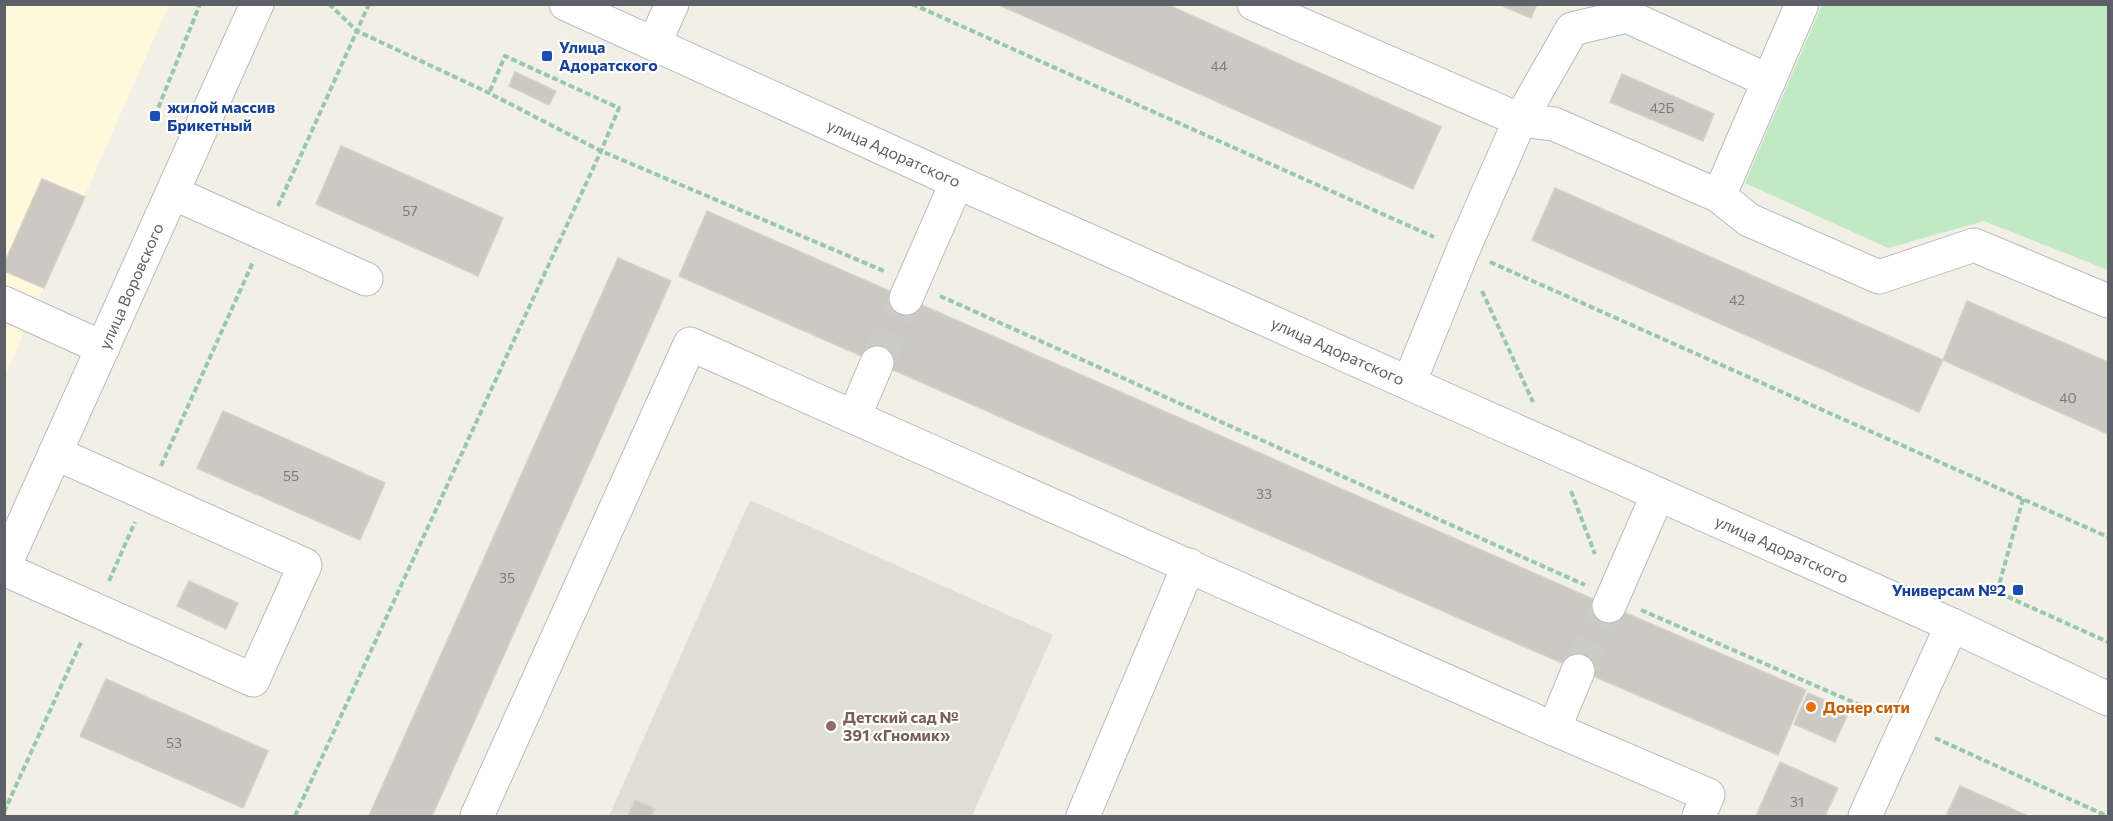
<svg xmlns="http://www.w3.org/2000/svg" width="2113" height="821" font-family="Commissioner,sans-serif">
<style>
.commercial{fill:#fff8dc}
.education{fill:#e1ded4}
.green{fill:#c1e9c3}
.building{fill:#ccc9c3;stroke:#d6d1c4;stroke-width:1.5}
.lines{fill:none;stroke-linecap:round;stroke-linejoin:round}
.minor-tunnel{stroke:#ccccc6;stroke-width:33;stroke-dasharray:33 16;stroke-linecap:butt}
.minor-casing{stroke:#b8bbc0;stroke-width:35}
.path{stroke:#98c8a9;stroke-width:4;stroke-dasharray:6 3;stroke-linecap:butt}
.minor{stroke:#fff;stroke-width:33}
.transit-dot{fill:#1a4fb4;stroke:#fff;stroke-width:2}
.food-dot{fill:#e8710a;stroke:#fff;stroke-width:2}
.education-dot{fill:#8d6e63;stroke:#fff;stroke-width:2}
.labels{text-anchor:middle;stroke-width:4.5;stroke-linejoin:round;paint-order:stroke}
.number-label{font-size:14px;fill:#797b7e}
.transit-label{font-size:16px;font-weight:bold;fill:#164399;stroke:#fff;text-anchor:start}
.street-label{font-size:16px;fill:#5d6167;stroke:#fff}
.food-label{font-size:16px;font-weight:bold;fill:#c56008;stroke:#fff;text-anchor:start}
.education-label{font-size:16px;font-weight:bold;fill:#785e54;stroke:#fff;text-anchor:start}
</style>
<rect width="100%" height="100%" fill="#f1efe6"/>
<path class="commercial" d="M5 5H169L5 376Z"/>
<path class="education" d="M750 500 1053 635 972 816H609Z"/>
<path class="green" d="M1822 5H2108V270L1984 221 1888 248 1745 183Z"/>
<g class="building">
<path d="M997 4H1166L1441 127 1413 189Z"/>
<path d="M1498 4H1537L1531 18Z"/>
<path d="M515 72 556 91 549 105 509 86Z"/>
<path d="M1622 74 1714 114 1703 141 1610 102Z"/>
<path d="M341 146 503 218 478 276 316 204Z"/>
<path d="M42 179 85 197 44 288 4 271V264Z"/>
<path d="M1555 188 1943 360 1919 412 1532 240Z"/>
<path d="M707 211 1609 606 1806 690 1778 755 1518 644 679 276Z"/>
<path d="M618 258 671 281 432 816H369Z"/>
<path d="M1967 301 2108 362V434L1943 360Z"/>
<path d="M223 411 385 483 360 540 197 468Z"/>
<path d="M189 581 238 603 226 629 177 606Z"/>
<path d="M106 679 268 751 243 808 80 736Z"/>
<path d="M1808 693 1841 707 1847 716 1835 742 1794 724Z"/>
<path d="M1780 762 1838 788 1825 816H1756Z"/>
<path d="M1960 786 2028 816H1946Z"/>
<path d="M635 800 655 809 652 816H628Z"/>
</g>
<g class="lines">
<g class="minor-tunnel">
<path d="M877 363 906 298"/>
<path d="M1578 671 1609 606"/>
</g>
<defs>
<g id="minor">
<path d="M566 4 957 182 1952 625 2108 699"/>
<path d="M1254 4 1520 120 1554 124 1719 196"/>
<path d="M1802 4 1719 196 1749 220 1879 277 1974 245 2108 301"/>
<path d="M654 44 672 4"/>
<path d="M173 193 366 279"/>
<path d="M906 298 957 182"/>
<path d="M4 303 103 348"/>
<path d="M1409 383 1463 250 1520 120 1572 29 1627 16 1769 81"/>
<path d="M854 417 877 363"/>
<path d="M4 567 257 4"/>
<path d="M4 569 253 680 305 565 55 453"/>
<path d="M1609 606 1658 494"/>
<path d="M1554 729 1578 671"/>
<path d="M477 816 690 344 1554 729 1708 795 1699 816"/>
<path d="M1083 816 1189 565"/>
<path d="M1865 816 1952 625"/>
</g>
</defs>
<use href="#minor" class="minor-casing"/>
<g class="path">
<path d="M329 4 357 31 489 93 601 151 884 271"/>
<path d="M912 4 1434 237"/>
<path d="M155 116 200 4"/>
<path d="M278 206 369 4"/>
<path d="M1490 262 2108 537"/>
<path d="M1482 291 1533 402"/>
<path d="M940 296 1585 585"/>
<path d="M161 466 253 262"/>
<path d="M1571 491 1595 554"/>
<path d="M2023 499 1997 592 2108 642"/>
<path d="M109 581 135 522"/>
<path d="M1641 610 1876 712"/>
<path d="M1935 738 2107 816"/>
<path d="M4 812 82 640"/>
<path d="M295 816 601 151 619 108 505 56 489 93"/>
</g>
<use href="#minor" class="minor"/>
</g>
<g class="transit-dot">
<rect x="541" y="50" width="12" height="12" rx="3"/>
<rect x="149" y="110" width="12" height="12" rx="3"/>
<rect x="2012" y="584" width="12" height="12" rx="3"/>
</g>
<circle class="food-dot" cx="1811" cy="707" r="6"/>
<circle class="education-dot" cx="831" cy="726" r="6"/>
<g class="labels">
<g class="number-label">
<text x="1219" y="71">44</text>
<text x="1662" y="113">42Б</text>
<text x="410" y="216">57</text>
<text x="1737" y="305">42</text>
<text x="2068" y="403">40</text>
<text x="291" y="481">55</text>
<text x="1264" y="499">33</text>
<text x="507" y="583">35</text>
<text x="174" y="748">53</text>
<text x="1797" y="807">31</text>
</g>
<g class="transit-label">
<text x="559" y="53">Улица<tspan x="559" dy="18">Адоратского</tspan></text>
<text x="167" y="113">жилой массив<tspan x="167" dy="18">Брикетный</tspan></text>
<text x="2006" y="596" text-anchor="end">Универсам №2</text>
</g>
<g class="street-label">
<text transform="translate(894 153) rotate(24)" y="6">улица Адоратского</text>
<text transform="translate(131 286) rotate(-66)" y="6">улица Воровского</text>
<text transform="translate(1338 351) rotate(24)" y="6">улица Адоратского</text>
<text transform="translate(1782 549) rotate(24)" y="6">улица Адоратского</text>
</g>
<g class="food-label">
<text x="1823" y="713">Донер сити</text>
</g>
<g class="education-label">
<text x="843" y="723">Детский сад №<tspan x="843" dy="18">391 «Гномик»</tspan></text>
</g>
</g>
<rect width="2113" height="821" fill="none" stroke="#5d6167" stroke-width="12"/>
</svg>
